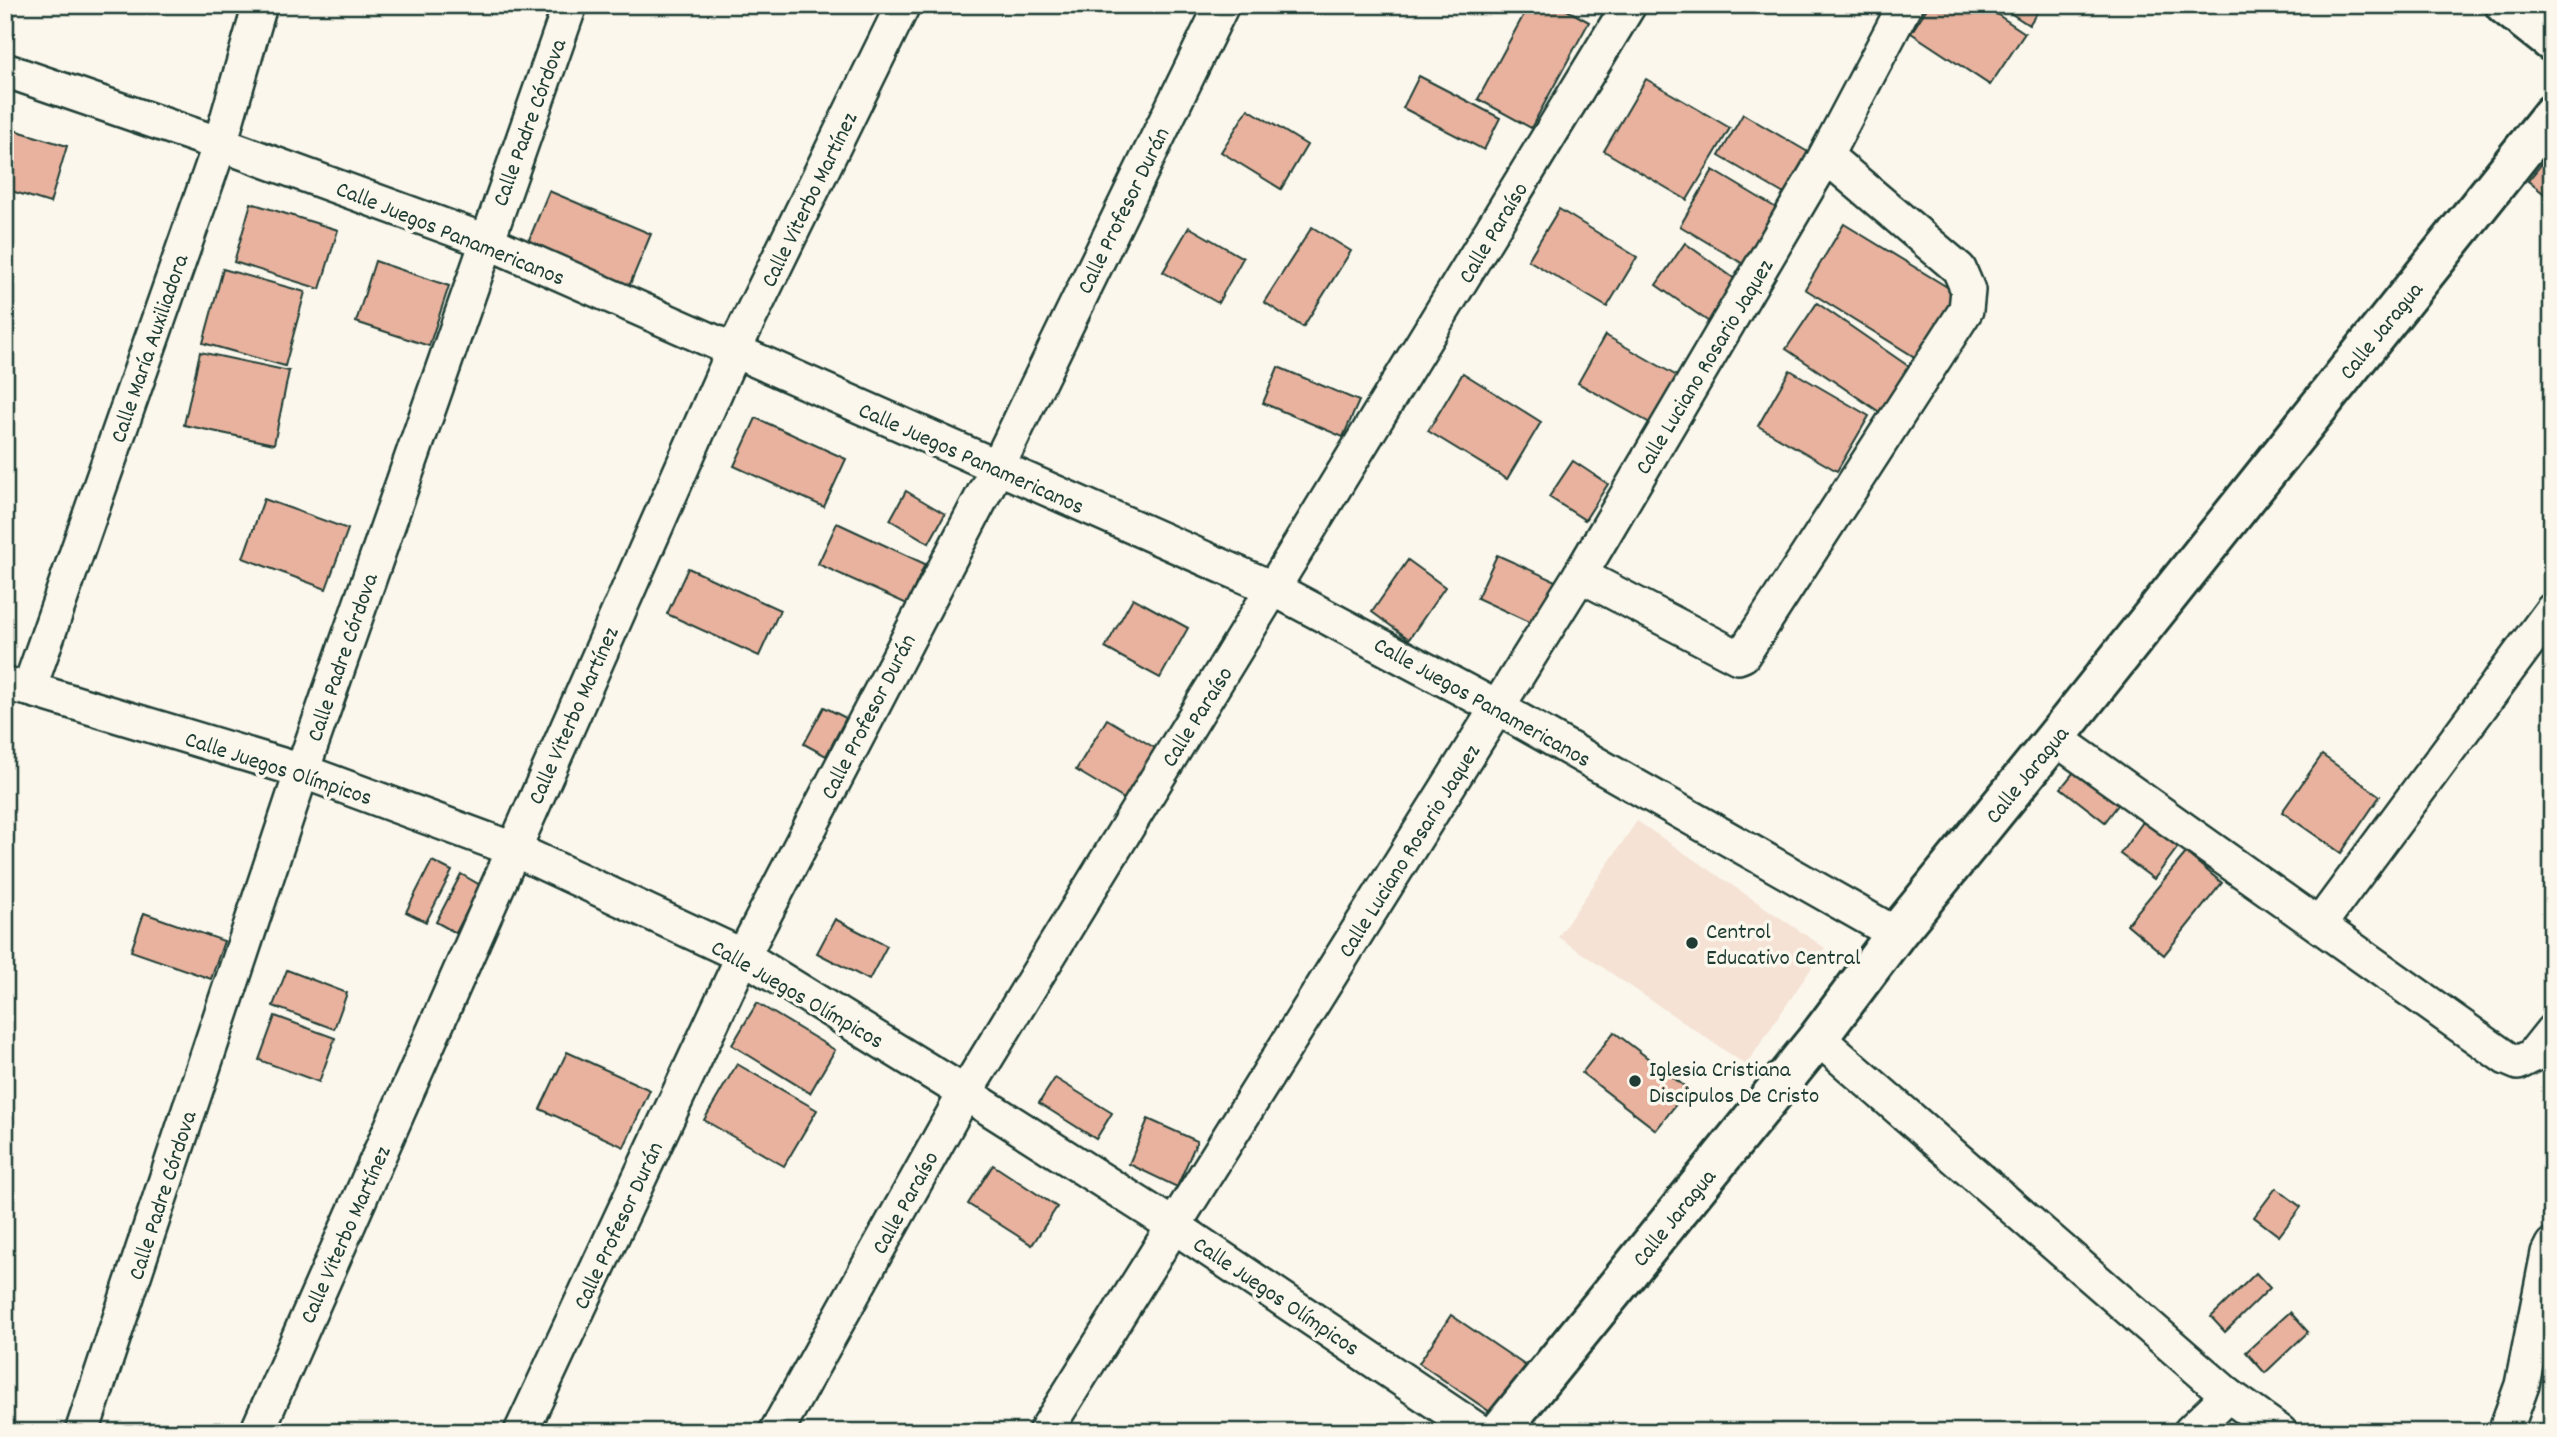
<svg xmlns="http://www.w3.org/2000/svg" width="2557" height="1437" font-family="Dekko,sans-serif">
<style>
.built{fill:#f5e2d5}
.building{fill:#e8b29e;stroke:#1f3d34;stroke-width:2}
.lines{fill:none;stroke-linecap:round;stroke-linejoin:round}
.minor-casing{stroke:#1f3d34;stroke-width:38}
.tertiary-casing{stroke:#1f3d34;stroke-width:44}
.minor{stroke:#fbf7ec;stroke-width:33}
.tertiary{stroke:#fbf7ec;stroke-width:38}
.poi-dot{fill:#1f3d34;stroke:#fbf7ec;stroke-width:2.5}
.labels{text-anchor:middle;stroke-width:7;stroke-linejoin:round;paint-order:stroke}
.street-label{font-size:23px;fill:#1f3d34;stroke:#fbf7ec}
.poi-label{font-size:23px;fill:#1f3d34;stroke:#fbf7ec;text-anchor:start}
</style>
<rect width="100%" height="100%" fill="#fbf7ec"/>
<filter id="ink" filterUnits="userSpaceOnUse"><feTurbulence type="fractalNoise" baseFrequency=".0143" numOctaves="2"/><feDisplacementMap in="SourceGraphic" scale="14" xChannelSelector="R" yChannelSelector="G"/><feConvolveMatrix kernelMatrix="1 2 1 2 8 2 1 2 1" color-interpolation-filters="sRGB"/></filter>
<g filter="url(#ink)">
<path class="built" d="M1637 821 1825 948 1746 1065 1558 937Z"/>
<g class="building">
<path d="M1529 5H1558L1589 22 1531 128 1478 99Z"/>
<path d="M1929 5H1983L2025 33 1990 85 1911 33Z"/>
<path d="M1998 5H2042L2029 25Z"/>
<path d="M1419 76 1500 118 1484 150 1403 108Z"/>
<path d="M1646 79 1730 128 1687 200 1604 151Z"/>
<path d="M1248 109 1307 145 1281 189 1221 152Z"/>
<path d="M1743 114 1808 152 1784 194 1719 156Z"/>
<path d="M14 130 67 146 50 203 5 189V159Z"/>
<path d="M2552 151V200L2528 181Z"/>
<path d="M1713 170 1778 209 1745 265 1680 226Z"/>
<path d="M549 191 651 234 628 289 526 247Z"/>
<path d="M251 203 338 230 320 289 234 262Z"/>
<path d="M1559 209 1637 257 1607 307 1528 260Z"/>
<path d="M1844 224 1957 293 1918 359 1805 289Z"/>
<path d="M1189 227 1243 258 1218 303 1163 272Z"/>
<path d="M1312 227 1351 251 1303 327 1264 302Z"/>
<path d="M1685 243 1739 282 1709 322 1656 285Z"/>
<path d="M375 261 449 286 429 346 356 322Z"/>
<path d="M223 269 305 292 285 366 203 343Z"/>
<path d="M1817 303 1914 370 1884 415 1786 349Z"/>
<path d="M1605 335 1677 376 1650 423 1578 383Z"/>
<path d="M200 352 289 371 274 444 184 425Z"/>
<path d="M1278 367 1359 401 1343 437 1263 403Z"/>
<path d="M1790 370 1869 416 1837 471 1758 426Z"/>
<path d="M1463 373 1541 422 1507 479 1428 431Z"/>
<path d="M756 418 846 459 824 507 734 466Z"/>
<path d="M1573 461 1608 484 1585 520 1549 497Z"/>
<path d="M906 491 945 514 929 543 890 520Z"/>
<path d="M264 499 348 529 326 589 243 558Z"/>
<path d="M837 523 925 564 907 604 818 564Z"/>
<path d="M1497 555 1562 584 1542 628 1477 598Z"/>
<path d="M1408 560 1445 587 1409 639 1372 612Z"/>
<path d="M688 568 780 610 759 656 667 614Z"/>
<path d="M1133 598 1188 628 1160 678 1105 648Z"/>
<path d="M824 707 846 718 826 756 804 744Z"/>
<path d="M1107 719 1160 751 1129 802 1076 770Z"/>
<path d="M2322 755 2380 796 2341 853 2282 812Z"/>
<path d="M2078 767 2121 801 2105 822 2061 788Z"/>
<path d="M2143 822 2178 847 2154 879 2120 854Z"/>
<path d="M2186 853 2222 883 2164 955 2127 924Z"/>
<path d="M432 861 452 871 426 922 406 912Z"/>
<path d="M461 874 480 885 456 933 436 922Z"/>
<path d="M144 913 224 941 211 979 131 951Z"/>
<path d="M835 919 887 946 869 980 817 953Z"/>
<path d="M287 970 347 993 334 1029 273 1006Z"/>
<path d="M757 1003 835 1050 810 1093 732 1045Z"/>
<path d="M275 1016 335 1038 319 1082 259 1060Z"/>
<path d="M1614 1032 1688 1089 1656 1130 1582 1073Z"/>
<path d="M567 1052 650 1090 624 1147 540 1109Z"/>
<path d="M737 1064 817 1110 784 1166 704 1120Z"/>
<path d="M1055 1078 1112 1113 1096 1139 1039 1103Z"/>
<path d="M1148 1119 1197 1141 1177 1187 1129 1164Z"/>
<path d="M993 1165 1057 1207 1032 1245 968 1204Z"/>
<path d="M2276 1188 2301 1207 2279 1236 2254 1217Z"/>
<path d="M2256 1273 2270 1288 2225 1332 2211 1317Z"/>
<path d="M2290 1312 2308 1332 2265 1373 2246 1352Z"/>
<path d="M1451 1315 1529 1368 1496 1416 1419 1363Z"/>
<path d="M2220 1420 2236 1432H2211Z"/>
</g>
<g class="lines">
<defs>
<g id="minor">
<path d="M5 70 220 144 486 241 1274 589 1496 707 1896 934"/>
<path d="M1580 575 1738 657 1743 655 1966 310 1968 290 1959 269 1826 156"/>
<path d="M5 684 29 689 302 771 513 849 743 956 965 1093 1174 1226 1480 1432"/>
<path d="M29 689 220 144 260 5"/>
<path d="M2055 738 2506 1058 2518 1063 2532 1056 2552 1031"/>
<path d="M2319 925 2552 610"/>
<path d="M1818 1038 2228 1395 2190 1432"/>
<path d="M2228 1395 2280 1432"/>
<path d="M82 1432 302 771 570 5"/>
<path d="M257 1432 733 352 903 5"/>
<path d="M521 1432 743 956 997 468 1222 5"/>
<path d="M776 1432 965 1093 1629 5"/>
<path d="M1045 1432 1580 575 1817 172 1905 5"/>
<path d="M2505 1432 2522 1385 2548 1253 2552 1245"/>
</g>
<g id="tertiary">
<path d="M2505 5 2552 42"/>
<path d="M1499 1432 1818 1038 1896 934 2055 738 2552 114"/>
</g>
</defs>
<use href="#minor" class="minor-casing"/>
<use href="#tertiary" class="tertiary-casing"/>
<use href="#minor" class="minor"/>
<use href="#tertiary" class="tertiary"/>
</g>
</g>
<g class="poi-dot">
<circle cx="1692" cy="943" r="7"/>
<circle cx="1635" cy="1081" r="7"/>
</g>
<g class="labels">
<g class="street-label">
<text transform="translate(528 122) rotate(-70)" y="8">Calle Padre Córdova</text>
<text transform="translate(808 199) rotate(-64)" y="8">Calle Viterbo Martínez</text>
<text transform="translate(1122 210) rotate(-64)" y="8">Calle Profesor Durán</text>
<text transform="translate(451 232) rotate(22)" y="8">Calle Juegos Panamericanos</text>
<text transform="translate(1492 232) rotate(-59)" y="8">Calle Paraíso</text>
<text transform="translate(2380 330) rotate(-51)" y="8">Calle Jaragua</text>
<text transform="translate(148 348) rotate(-71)" y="8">Calle María Auxiliadora</text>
<text transform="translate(1703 366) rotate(-59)" y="8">Calle Luciano Rosario Jaquez</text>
<text transform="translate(972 457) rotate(24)" y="8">Calle Juegos Panamericanos</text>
<text transform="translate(341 657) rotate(-71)" y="8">Calle Padre Córdova</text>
<text transform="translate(1483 701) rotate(29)" y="8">Calle Juegos Panamericanos</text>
<text transform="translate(572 715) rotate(-66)" y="8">Calle Viterbo Martínez</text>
<text transform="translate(867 716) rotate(-63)" y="8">Calle Profesor Durán</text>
<text transform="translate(1196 716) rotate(-58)" y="8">Calle Paraíso</text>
<text transform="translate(279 767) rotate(18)" y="8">Calle Juegos Olímpicos</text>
<text transform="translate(2026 774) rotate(-51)" y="8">Calle Jaragua</text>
<text transform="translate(1408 850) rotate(-58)" y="8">Calle Luciano Rosario Jaquez</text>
<text transform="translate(798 993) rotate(30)" y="8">Calle Juegos Olímpicos</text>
<text transform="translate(161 1195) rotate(-72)" y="8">Calle Padre Córdova</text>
<text transform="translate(904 1202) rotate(-61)" y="8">Calle Paraíso</text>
<text transform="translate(1673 1217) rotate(-51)" y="8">Calle Jaragua</text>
<text transform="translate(617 1225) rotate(-65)" y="8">Calle Profesor Durán</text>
<text transform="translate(344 1234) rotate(-66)" y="8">Calle Viterbo Martínez</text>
<text transform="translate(1277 1295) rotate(34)" y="8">Calle Juegos Olímpicos</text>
</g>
<g class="poi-label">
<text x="1706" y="938">Centrol<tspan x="1706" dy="26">Educativo Central</tspan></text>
<text x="1649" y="1076">Iglesia Cristiana<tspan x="1649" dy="26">Discipulos De Cristo</tspan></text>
</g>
</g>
<rect width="2557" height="1437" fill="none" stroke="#fbf7ec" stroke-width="28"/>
<rect x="14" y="14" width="2529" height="1409" fill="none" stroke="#1f3d34" stroke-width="2.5" filter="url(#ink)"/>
</svg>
